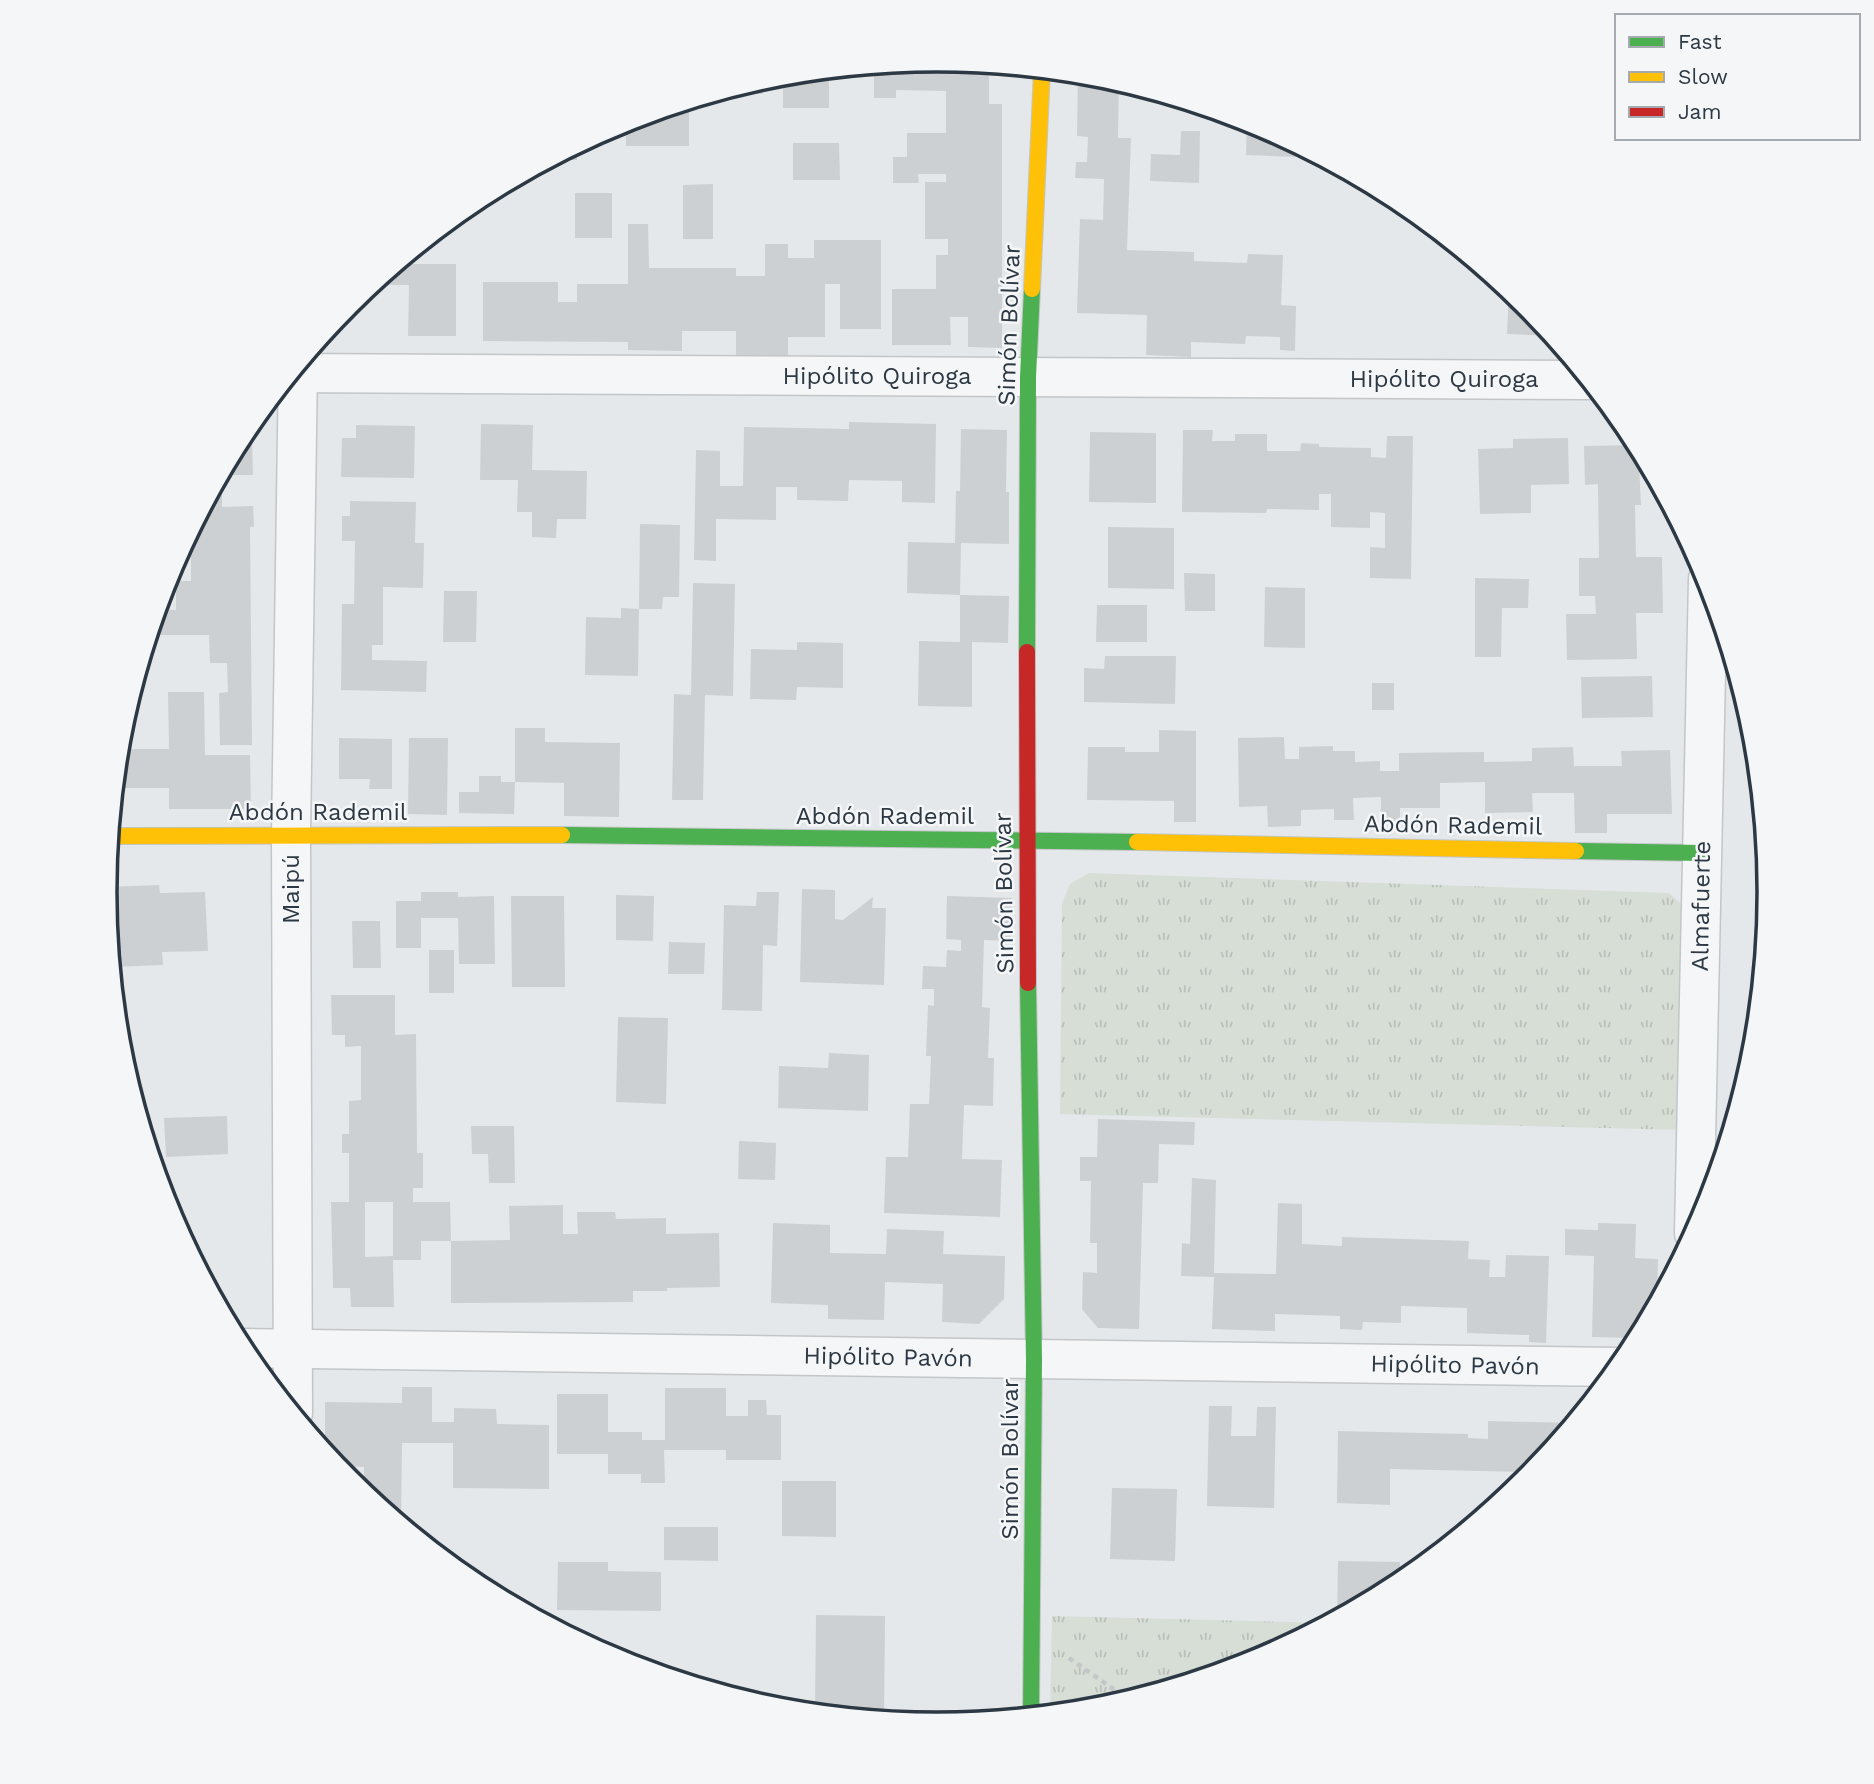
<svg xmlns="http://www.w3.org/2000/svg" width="1874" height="1784" font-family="'Work Sans',sans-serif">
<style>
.grass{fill:url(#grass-tufts)}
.building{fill:#cdd0d2;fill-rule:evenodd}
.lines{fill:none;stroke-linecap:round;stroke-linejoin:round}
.street-casing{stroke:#c3c6c8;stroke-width:41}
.fast-casing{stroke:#c3c6c8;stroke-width:18}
.slow-casing{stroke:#c3c6c8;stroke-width:18}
.jam-casing{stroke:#c3c6c8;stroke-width:18}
.path{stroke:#c3c7c9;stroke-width:4.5;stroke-dasharray:5 5;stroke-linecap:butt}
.street{stroke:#f5f6f7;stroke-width:38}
.fast{stroke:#4caf50;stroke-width:16}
.slow{stroke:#ffc107;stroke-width:16}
.jam{stroke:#c62828;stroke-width:16}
.labels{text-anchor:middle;stroke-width:5;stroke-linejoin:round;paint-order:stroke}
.street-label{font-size:24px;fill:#2c3843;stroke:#f4f6f8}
.rim{fill:none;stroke:#2c3843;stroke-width:3.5}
</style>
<defs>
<pattern id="grass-tufts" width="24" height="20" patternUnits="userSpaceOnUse" patternTransform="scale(1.75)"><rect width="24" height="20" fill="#d7ded6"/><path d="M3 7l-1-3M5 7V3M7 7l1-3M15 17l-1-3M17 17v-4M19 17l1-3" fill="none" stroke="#b9bfb9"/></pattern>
</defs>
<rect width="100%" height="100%" fill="#e5e8ea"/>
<g class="grass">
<path d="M1765 842 1769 892 1762 972Z"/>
<path d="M1089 873 1669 893 1679 902 1686 915 1682 1130 1060 1114 1062 903 1070 884Z"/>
<path d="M1052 1616 1327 1623 1255 1661 1099 1709 1050 1713Z"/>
</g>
<g class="building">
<path d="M937 60 989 65V104H1002V348L968 347V317H950L951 345H892V289H936V255H948V239H925V182H946V174H918L919 183H893V157H907V133H946V91L896 90V98H874V74H843V69Z"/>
<path d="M829 70V108H783V75Z"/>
<path d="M1078 73 1100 76 1119 81 1118 138H1131L1127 250 1194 252V261L1247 263 1248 254 1283 255 1281 305 1296 306 1295 351 1280 350V337L1246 336 1245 344 1191 342V357L1146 355 1147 315 1077 313 1080 219 1103 220 1104 179 1075 178 1076 162H1087L1088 137 1077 136Z"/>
<path d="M763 79V94L718 93Z"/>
<path d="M689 102V146H626V120Z"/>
<path d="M1247 120 1297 145V157L1246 155Z"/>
<path d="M1181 131H1200L1199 183 1150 181 1151 154 1180 155Z"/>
<path d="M793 143H839L840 180H793Z"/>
<path d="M577 145V160H549L555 157Z"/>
<path d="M713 184V239H683V185Z"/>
<rect x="575" y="193" width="37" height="45"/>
<path d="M628 224H648L649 268H736V276H765V244H788V258H814V240H881V329H840V284H825V337H788V358H736V331H682V351L628 350V342L483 341V282H558V302H577V284H628Z"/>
<path d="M409 254V264H456V336H408L409 285H371Z"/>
<path d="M1509 289 1526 304 1552 336 1507 334Z"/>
<path d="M849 422 936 424 935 503 902 502V481L849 480 848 501 797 500V487H776V520L716 519V561L694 560 696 450 720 451V486H743L744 427 849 429Z"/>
<path d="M481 424 533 425 532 470 587 471 586 519H557L556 538 532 537V512H517L518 480H480Z"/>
<path d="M356 425 415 426 414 478 341 477 342 438H356Z"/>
<path d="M961 429 1007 430 1006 492H1009V544L961 543 960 595 907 593 908 542 955 543 956 491H960Z"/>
<path d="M1183 430H1213L1212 441H1235V434H1267V451H1300L1301 443 1319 444V447L1371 448V457L1386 458 1387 436H1413L1411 579 1370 578V547L1385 548V513L1370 512V528L1331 527V494H1319V510L1267 509 1266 513 1182 512Z"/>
<path d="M244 432 252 439 253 475H222V507L253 506 254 527H250L252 745H220L219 693 228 692 227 663H210L209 635H149L157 609 176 610V581H191V530Z"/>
<path d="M1090 432 1156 433V503L1089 502Z"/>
<path d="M1568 438 1569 484 1531 485V513L1480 514 1478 449 1513 448V439Z"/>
<path d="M1638 445 1641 505H1635L1636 557H1662L1663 613H1636L1637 659 1567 660 1566 614H1596L1595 596H1579V558H1599L1598 484 1585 485 1584 446Z"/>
<path d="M350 501 416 502 415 543H424L423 588 383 587V645H372V660L427 661 426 692 341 690 342 604H354L355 541H342V516H350Z"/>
<path d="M640 524 680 525 679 597H663L662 609H639Z"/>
<path d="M1108 527 1174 528V589L1108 588Z"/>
<path d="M1184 573 1215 574V611H1185Z"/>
<path d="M1475 578 1529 579 1528 608H1502L1501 657H1475Z"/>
<path d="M693 583 735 584 733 696 705 695 703 800H672L674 694 691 695Z"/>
<path d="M1265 587 1305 588V648L1264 647Z"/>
<path d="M444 591H477L476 642H443Z"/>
<path d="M960 595 1009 596 1008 643 972 642V707L918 706 919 641 960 642Z"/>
<path d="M1097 605H1147V642H1096Z"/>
<path d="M621 608 639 609 638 676 585 675 586 617 621 618Z"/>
<path d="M797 642 843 643V688L797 687 796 700 750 699 751 649 797 650Z"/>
<path d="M1105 656H1176L1175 704 1084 702V668L1104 669Z"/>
<path d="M1652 676 1653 717 1582 718 1581 677Z"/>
<rect x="1372" y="683" width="22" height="27"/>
<path d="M168 692H204L205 755H250L251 809H169V788H115L124 719V749H169Z"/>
<path d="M515 728H545V742L620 743 619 817 564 816V783L515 782Z"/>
<path d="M1159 730 1196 731V822H1174V801L1087 800 1088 747H1125V752H1159Z"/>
<path d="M1284 737 1285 759H1299V747L1333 746V751H1355V762L1380 761V771H1399V753L1484 752V762L1532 761V748L1573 747 1574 766H1622L1621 751 1670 750 1672 814H1607V833H1575L1574 793H1532L1533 812 1485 813V782L1440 783V808H1400V822H1381V797L1353 798 1354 820H1334V809L1301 810V826L1268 827 1267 806 1239 807 1238 738Z"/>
<path d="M339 738 392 739V789H369L370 779H339Z"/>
<path d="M409 738H448L447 815 408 814Z"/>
<path d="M479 776H501V782H515L514 814 459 813V792H479Z"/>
<path d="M159 885 160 893 205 892 208 951 162 952 163 965 112 967 106 887Z"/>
<path d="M802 889 835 890V919L843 920 873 897 872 908H886L884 985 800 982Z"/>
<path d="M421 892H458V897L494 896 495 964H459L458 918H421V948H396V901H421Z"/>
<path d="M757 892H779L777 946 763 945 762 1011 722 1010 724 905 756 906Z"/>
<path d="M616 895 654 896 653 941 616 940Z"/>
<path d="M511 896H564L565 987H512Z"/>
<path d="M947 896 1012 898 1011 941 984 940 982 1007 990 1008 988 1058H994L993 1106 964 1105 962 1159 1002 1160 1000 1217 884 1213 886 1157H908L910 1104H929L931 1056H926L928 1005 934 1006V989H922L923 966 946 967 947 950 961 951V940L946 939Z"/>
<path d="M352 921H380L381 968H353Z"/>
<path d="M669 942 705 943 704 974H668Z"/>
<rect x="429" y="950" width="25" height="43"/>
<path d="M331 995H395V1035L416 1034 417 1153H423V1188H413V1202H450L451 1241H421V1260H393L394 1307H351L350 1288H333L331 1202H349V1153H342V1134H349V1101L361 1100V1046L345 1047V1035H332ZM365 1202H393V1256L365 1257Z"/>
<path d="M618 1017 668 1018 666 1104 616 1102Z"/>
<path d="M829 1053 869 1055 868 1111 778 1108 779 1066 828 1068Z"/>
<path d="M227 1116 228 1154 166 1157 164 1118Z"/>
<path d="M1098 1119 1195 1122 1194 1145 1159 1144 1158 1183H1143L1139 1329 1098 1328 1082 1309 1083 1272 1097 1273V1243H1090L1091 1181H1080V1157H1097Z"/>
<path d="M471 1126H514L515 1183H489L488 1154H472Z"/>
<path d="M739 1141 776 1143 775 1180 738 1179Z"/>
<path d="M1192 1178 1216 1180 1214 1273 1276 1274 1278 1203 1302 1204V1244L1342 1246V1237L1469 1241 1468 1259 1490 1260 1489 1277H1505L1506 1255 1549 1256 1546 1343 1529 1342V1335L1467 1333V1308L1401 1306V1323L1363 1322 1362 1330 1340 1329V1316L1275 1314V1331L1212 1329 1214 1277 1181 1276 1182 1243 1190 1244Z"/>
<path d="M563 1205V1234H578L577 1212H615L616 1219 666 1218V1234L719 1233 720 1287 667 1288V1291H633V1302L451 1303V1241L510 1240 509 1206Z"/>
<path d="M773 1223 830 1225V1253L886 1254 887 1229 944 1231 943 1254 1005 1256 1004 1299 979 1324 942 1322 943 1284 885 1282 884 1320 828 1319V1305L771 1303Z"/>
<path d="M1598 1223 1636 1224 1635 1258 1658 1259 1657 1303 1641 1332 1634 1338 1592 1337 1594 1256 1565 1255V1229L1598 1230Z"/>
<path d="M402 1387H432V1422H454V1408L496 1409 497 1424 549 1425V1489L453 1488V1443H402L401 1524 364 1494V1467L337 1466 332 1461V1442H325V1402L402 1403Z"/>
<path d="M665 1388H726V1416H748V1400H766L767 1415H781V1460H726V1450H664L665 1483H641V1474H608V1454H557V1394H608V1432H642V1440H665Z"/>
<path d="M1209 1406H1232L1231 1436H1256L1257 1407H1276L1274 1508 1207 1506Z"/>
<path d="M1488 1421 1573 1423 1530 1475V1472L1390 1469V1505L1337 1503 1338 1431 1468 1434V1438L1488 1439Z"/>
<path d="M782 1481H836V1537L782 1536Z"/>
<path d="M1112 1488 1177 1489 1175 1561 1110 1559Z"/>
<path d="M664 1527H718V1561L664 1560Z"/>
<path d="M1338 1561 1400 1562 1399 1584 1337 1618Z"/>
<path d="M558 1562H608V1571L661 1572V1611L557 1610Z"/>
<path d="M816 1615 885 1616 884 1719 815 1712Z"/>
</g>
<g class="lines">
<defs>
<g id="street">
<path d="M291 373 1588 380"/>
<path d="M1694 1233 1708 579"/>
<path d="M241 1348 1619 1367"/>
<path d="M293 1413 291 834 298 365"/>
</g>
<g id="fast">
<path d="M1027 652 1028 377 1032 289"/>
<path d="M562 835 1137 842"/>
<path d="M1576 851 1702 853"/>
<path d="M1028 983 1034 1360 1031 1715"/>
</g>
<g id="slow">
<path d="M1032 289 1042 70"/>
<path d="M110 836 562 835"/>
<path d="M1137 842 1576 851"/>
</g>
<path id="jam" d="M1027 652 1028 983"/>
</defs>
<use href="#street" class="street-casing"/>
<use href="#fast" class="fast-casing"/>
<use href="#slow" class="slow-casing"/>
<use href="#jam" class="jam-casing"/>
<path class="path" d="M1069 1658 1129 1700"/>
<use href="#street" class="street"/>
<use href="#fast" class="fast"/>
<use href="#slow" class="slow"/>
<use href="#jam" class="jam"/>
</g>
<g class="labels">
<g class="street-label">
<text transform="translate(1009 325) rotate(-88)" y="8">Simón Bolívar</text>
<text x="877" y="384">Hipólito Quiroga</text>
<text x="1444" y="387">Hipólito Quiroga</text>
<text x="318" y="820">Abdón Rademil</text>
<text x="885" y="824">Abdón Rademil</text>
<text transform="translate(1453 825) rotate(1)" y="8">Abdón Rademil</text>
<text transform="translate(291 889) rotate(-90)" y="8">Maipú</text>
<text transform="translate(1004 893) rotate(-91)" y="8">Simón Bolívar</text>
<text transform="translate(1701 906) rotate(-89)" y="8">Almafuerte</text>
<text transform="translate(888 1357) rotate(1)" y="8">Hipólito Pavón</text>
<text transform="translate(1455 1365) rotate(1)" y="8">Hipólito Pavón</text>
<text transform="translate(1010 1459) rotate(-90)" y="8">Simón Bolívar</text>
</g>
</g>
<path d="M0 0H1874V1784H0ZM117 892a820 820 0 1 1 1640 0a820 820 0 1 1-1640 0Z" fill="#f4f6f8" fill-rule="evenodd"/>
<path class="rim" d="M117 892a820 820 0 1 1 1640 0a820 820 0 1 1-1640 0Z"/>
<rect x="1615" y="14" width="245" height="126" fill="#f4f6f8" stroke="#a4aab0" stroke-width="2"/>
<rect x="1629" y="37" width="35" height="10" fill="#4caf50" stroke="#a4aab0" stroke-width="2"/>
<text x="1678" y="49" font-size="21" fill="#2c3843">Fast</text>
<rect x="1629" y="72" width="35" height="10" fill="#ffc107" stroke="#a4aab0" stroke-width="2"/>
<text x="1678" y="84" font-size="21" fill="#2c3843">Slow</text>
<rect x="1629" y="107" width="35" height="10" fill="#c62828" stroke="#a4aab0" stroke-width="2"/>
<text x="1678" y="119" font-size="21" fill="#2c3843">Jam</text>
</svg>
